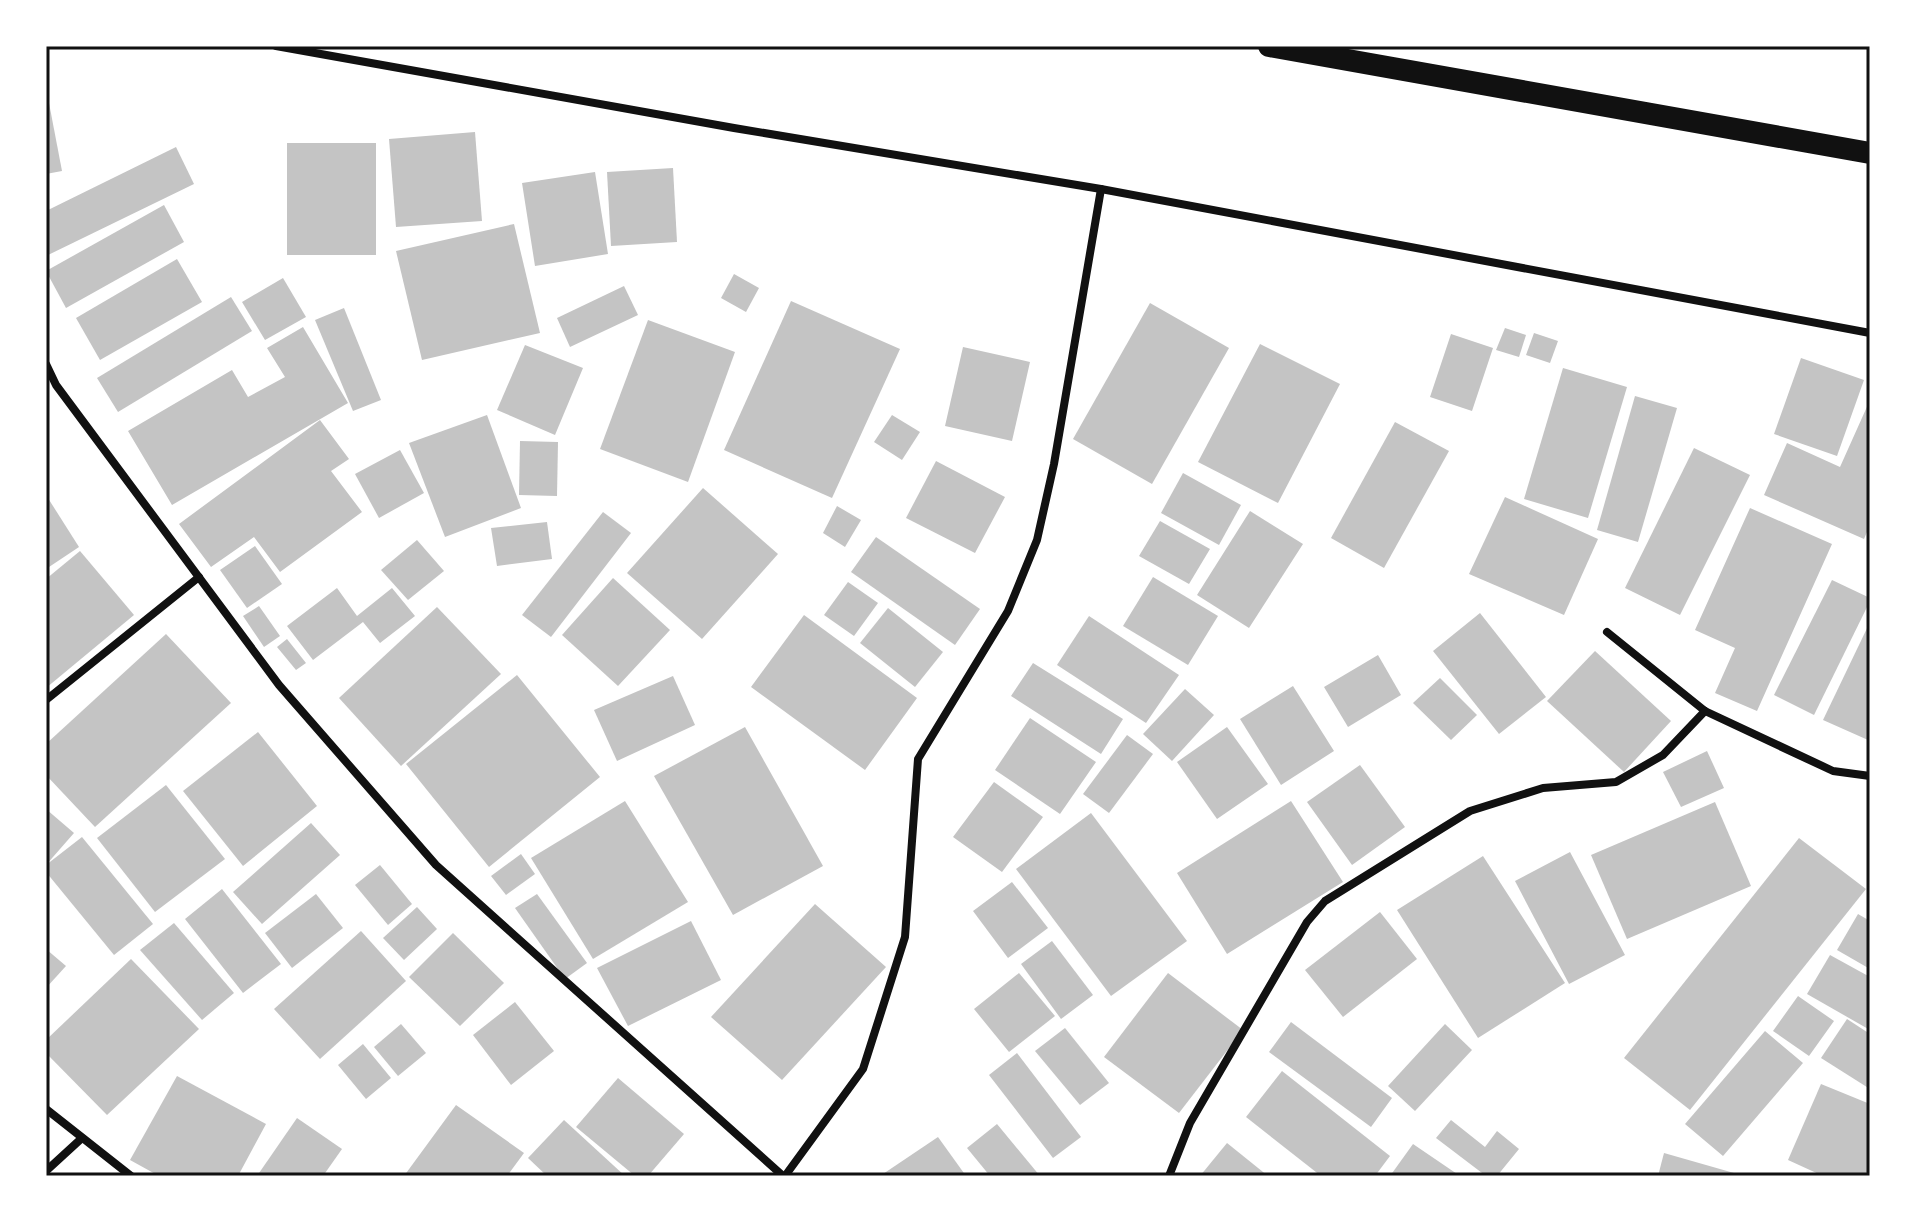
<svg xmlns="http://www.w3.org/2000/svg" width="1916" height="1222" font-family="Raleway,sans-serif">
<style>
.building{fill:#c4c4c4}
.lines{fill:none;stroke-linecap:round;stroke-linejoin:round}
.minor{stroke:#111;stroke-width:8}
.trunk{stroke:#111;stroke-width:22}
.neatline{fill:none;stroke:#111;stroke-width:3}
</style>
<rect width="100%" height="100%" fill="#fff"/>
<g class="building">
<path d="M46 103H49L62 171 46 174Z"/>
<path d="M475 132 482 221 396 227 389 139Z"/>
<rect x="287" y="143" width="89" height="112"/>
<path d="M176 147 194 184 46 256V211Z"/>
<path d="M673 168 677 242 611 246 607 172Z"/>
<path d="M595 172 608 254 535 266 522 183Z"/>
<path d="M164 205 184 242 66 308 46 271Z"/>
<path d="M514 224 540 333 422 360 396 251Z"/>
<path d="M177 259 202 302 100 360 76 318Z"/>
<path d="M734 274 759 288 746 312 721 298Z"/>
<path d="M283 278 306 317 265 340 242 302Z"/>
<path d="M624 286 638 315 570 347 557 318Z"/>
<path d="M231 297 252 331 118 412 97 378Z"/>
<path d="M791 301 900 349 832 498 724 450Z"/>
<path d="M1150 303 1229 348 1152 484 1073 439Z"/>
<path d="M344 308 381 400 353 411 315 320Z"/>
<path d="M648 320 735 352 688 482 600 449Z"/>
<path d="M303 327 348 403 172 505 128 431 232 370 248 397 285 377 267 348Z"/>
<path d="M1505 328 1526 335 1519 357 1496 350Z"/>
<path d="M1534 333 1558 341 1550 363 1526 355Z"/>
<path d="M1451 334 1493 348 1472 411 1430 397Z"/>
<path d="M1260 344 1340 384 1278 503 1198 462Z"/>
<path d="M525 345 583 368 555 435 497 410Z"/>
<path d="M963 347 1030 362 1012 441 945 426Z"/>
<path d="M1801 358 1864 380 1837 456 1774 434Z"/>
<path d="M1563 368 1627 387 1588 518 1524 499Z"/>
<path d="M1635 396 1677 408 1638 542 1597 530Z"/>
<path d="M1870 400V525L1864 539 1764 495 1787 443 1840 467Z"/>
<path d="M487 415 521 508 445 537 409 443Z"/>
<path d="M892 415 920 432 902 460 874 442Z"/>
<path d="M320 420 349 459 331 471 362 512 280 572 254 537 211 567 179 524Z"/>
<path d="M1395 422 1449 451 1384 568 1331 538Z"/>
<path d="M520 441 558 442 557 496 519 495Z"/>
<path d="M1694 448 1750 475 1680 615 1625 588Z"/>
<path d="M400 450 424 493 379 518 355 474Z"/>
<path d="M936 461 1005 497 975 553 906 518Z"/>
<path d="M1183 473 1241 505 1219 545 1161 513Z"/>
<path d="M703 488 778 554 702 639 627 573Z"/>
<path d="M46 495 79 547 46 569Z"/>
<path d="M1505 497 1598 539 1564 615 1469 574Z"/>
<path d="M837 506 861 520 845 547 823 533Z"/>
<path d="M1750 508 1832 544 1757 711 1715 693 1735 648 1695 630Z"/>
<path d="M1250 511 1303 544 1249 628 1197 595Z"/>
<path d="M603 512 631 533 551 637 522 615Z"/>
<path d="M1160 521 1210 549 1189 584 1139 556Z"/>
<path d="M547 522 552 559 497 566 491 528Z"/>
<path d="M876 537 980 609 955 645 851 572Z"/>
<path d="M417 540 444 571 408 600 381 570Z"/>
<path d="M255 546 282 584 247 608 220 570Z"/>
<path d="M80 551 134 615 46 688V579Z"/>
<path d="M1153 577 1218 616 1188 665 1123 626Z"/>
<path d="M613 578 670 630 618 686 562 635Z"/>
<path d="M1832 580 1870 598V601L1814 715 1774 695Z"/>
<path d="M848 582 878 603 854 636 824 615Z"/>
<path d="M337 588 357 616 392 588 415 616 380 643 363 622 313 660 287 626Z"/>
<path d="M259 606 280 636 264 647 243 616Z"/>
<path d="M437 607 501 674 401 766 339 698Z"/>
<path d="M888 608 943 652 915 687 860 643Z"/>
<path d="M1480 613 1546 697 1499 734 1433 651Z"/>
<path d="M804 615 917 698 865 770 751 687Z"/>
<path d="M1089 616 1179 675 1146 723 1057 665Z"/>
<path d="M1870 622V736L1868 740 1823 720Z"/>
<path d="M166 634 231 703 95 827 46 775V744Z"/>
<path d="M287 639 306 663 296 670 277 647Z"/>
<path d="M1595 651 1671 721 1624 772 1547 701Z"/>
<path d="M1378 655 1401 695 1348 727 1324 687Z"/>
<path d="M1033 663 1123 719 1101 754 1011 696Z"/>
<path d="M517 675 600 777 489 867 406 764Z"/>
<path d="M673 676 695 725 617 761 594 710Z"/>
<path d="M1440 678 1477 715 1451 740 1413 703Z"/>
<path d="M1293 686 1334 751 1281 785 1240 719Z"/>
<path d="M1185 689 1214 715 1172 761 1143 734Z"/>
<path d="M1030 718 1096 762 1060 814 995 770Z"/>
<path d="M745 727 823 866 733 915 654 776Z"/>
<path d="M1227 727 1268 784 1217 819 1177 762Z"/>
<path d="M258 732 317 806 243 866 183 791Z"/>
<path d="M1127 735 1153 754 1109 813 1083 794Z"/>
<path d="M1707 751 1724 788 1681 807 1663 772Z"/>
<path d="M1360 765 1405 827 1352 865 1307 802Z"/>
<path d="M994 782 1043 817 1002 872 953 837Z"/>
<path d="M166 785 225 859 155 912 97 838Z"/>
<path d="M625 801 688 902 593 959 531 858Z"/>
<path d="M1291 801 1343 882 1227 954 1177 873Z"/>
<path d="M1715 802 1751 886 1627 939 1591 855Z"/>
<path d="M46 809 74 833 46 865Z"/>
<path d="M1091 813 1187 941 1111 996 1016 869Z"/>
<path d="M311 823 340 855 262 924 233 892Z"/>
<path d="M82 837 153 924 114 955 46 872V865Z"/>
<path d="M1799 838 1866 889 1690 1110 1624 1058Z"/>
<path d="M1570 852 1625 955 1569 984 1515 881Z"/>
<path d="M521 854 535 874 506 895 491 876Z"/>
<path d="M1483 856 1565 983 1478 1038 1397 910Z"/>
<path d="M380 865 412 904 388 925 355 885Z"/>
<path d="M1012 882 1048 928 1008 958 973 911Z"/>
<path d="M222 889 281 964 243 993 185 919Z"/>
<path d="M316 894 343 928 292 968 265 933Z"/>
<path d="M537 894 587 963 565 979 515 908Z"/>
<path d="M815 904 886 967 782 1080 711 1017Z"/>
<path d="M417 907 437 929 404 960 383 938Z"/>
<path d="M1380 912 1417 959 1343 1017 1305 970Z"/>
<path d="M1858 914 1870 921V969L1837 950Z"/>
<path d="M691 921 721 980 628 1026 597 968Z"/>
<path d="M174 923 234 993 202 1020 140 950Z"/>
<path d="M361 931 406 981 320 1059 274 1009Z"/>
<path d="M453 933 504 983 460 1026 409 977Z"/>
<path d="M1052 941 1093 995 1061 1019 1021 964Z"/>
<path d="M46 949 66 966 46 988Z"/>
<path d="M1830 955 1870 977V1030L1807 994Z"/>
<path d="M131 959 199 1029 107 1115 46 1053V1040Z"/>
<path d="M1019 973 1055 1016 1009 1052 974 1009Z"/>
<path d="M1168 973 1243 1030 1179 1113 1104 1057Z"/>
<path d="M1798 996 1834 1021 1809 1056 1773 1031Z"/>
<path d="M515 1002 554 1051 511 1085 473 1035Z"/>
<path d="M1847 1019 1870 1034V1089L1821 1058Z"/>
<path d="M1291 1022 1392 1098 1371 1127 1269 1052Z"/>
<path d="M401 1024 426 1053 398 1076 374 1047Z"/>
<path d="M1445 1024 1472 1050 1415 1111 1388 1086Z"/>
<path d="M1065 1028 1109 1083 1080 1105 1035 1051Z"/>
<path d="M1765 1031 1803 1063 1723 1156 1685 1124Z"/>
<path d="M363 1044 391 1078 366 1099 338 1065Z"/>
<path d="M1017 1053 1081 1137 1053 1158 989 1075Z"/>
<path d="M1282 1071 1390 1156 1375 1176H1321L1246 1117Z"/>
<path d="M177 1076 266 1124 238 1176H159L130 1160Z"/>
<path d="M618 1078 684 1134 648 1176H635L576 1127Z"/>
<path d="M1821 1084 1870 1104V1166L1865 1176H1823L1788 1160Z"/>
<path d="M456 1105 524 1153 507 1176H404Z"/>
<path d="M297 1118 342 1149 323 1176H257Z"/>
<path d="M564 1120 625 1176H547L528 1158Z"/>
<path d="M1451 1120 1485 1147 1497 1131 1519 1149 1497 1176H1486L1436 1138Z"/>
<path d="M997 1124 1040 1176H990L967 1148Z"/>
<path d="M938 1137 966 1176H880Z"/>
<path d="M1227 1143 1268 1176H1200Z"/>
<path d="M1413 1144 1460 1176H1390Z"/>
<path d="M1664 1153 1741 1175V1176H1658Z"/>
</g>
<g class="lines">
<g class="minor">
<path d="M276 46 734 128 1101 189 1870 333"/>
<path d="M46 364 56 385 279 685 436 865 783 1176"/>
<path d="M1607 632 1705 711 1833 771 1870 776"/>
<path d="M46 700 199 577"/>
<path d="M46 1109 131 1176"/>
<path d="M46 1171 82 1138"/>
<path d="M785 1176 863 1069 905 937 918 759 1008 611 1037 540 1054 464 1101 189"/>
<path d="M1169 1176 1190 1123 1307 922 1325 901 1470 811 1543 788 1616 782 1663 755 1705 711"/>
</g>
<path class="trunk" d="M1269 46 1870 153"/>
</g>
<rect width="1916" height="1222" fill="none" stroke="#ffffff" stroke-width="96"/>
<rect x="48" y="48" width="1820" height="1126" class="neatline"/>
</svg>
